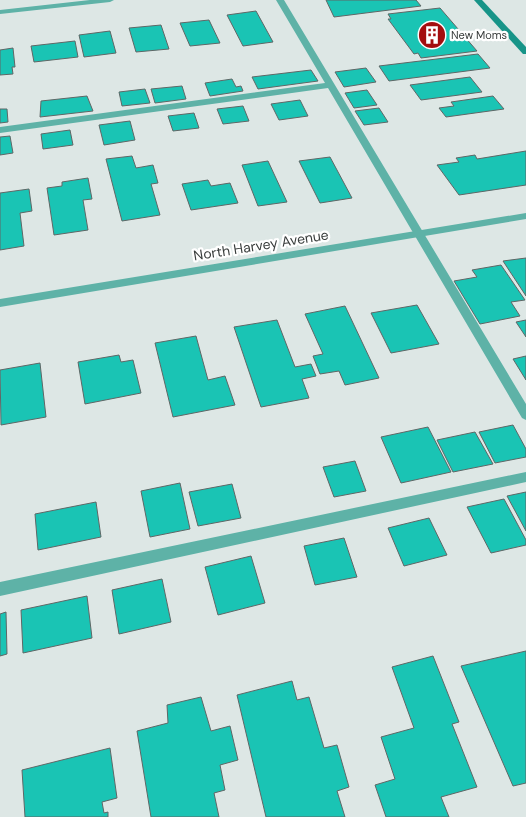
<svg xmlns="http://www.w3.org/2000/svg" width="526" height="817" font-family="'DM Sans',sans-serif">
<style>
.building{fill:#1ac4b4;stroke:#5f6766}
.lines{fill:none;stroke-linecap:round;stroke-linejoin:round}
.service{fill:#5eb2a7;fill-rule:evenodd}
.minor{fill:#5eb2a7;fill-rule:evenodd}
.secondary{fill:#179488;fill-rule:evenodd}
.labels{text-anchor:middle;stroke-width:4.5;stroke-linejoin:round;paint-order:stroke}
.far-poi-label{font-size:11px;fill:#383c3b;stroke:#fff;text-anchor:start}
.street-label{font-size:14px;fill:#383c3b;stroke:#fff}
</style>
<rect width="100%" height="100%" fill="#dde7e5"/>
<g class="building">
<path d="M326 0H416L421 6 334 17Z"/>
<path d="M440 8 477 51 421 58 418 53 414 54 388 19H391L388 14Z"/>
<path d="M256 11 273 42 243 46 227 15Z"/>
<path d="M209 20 220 43 190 46 180 23Z"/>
<path d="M161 25 169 49 136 52 129 28Z"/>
<path d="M110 31 116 53 84 57 79 35Z"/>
<path d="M75 41 78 57 34 62 31 46Z"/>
<path d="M13 48 15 67H12L13 74 0 75V50Z"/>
<path d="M478 54 490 68 389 81 379 66Z"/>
<path d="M366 68 376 82 344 87 335 72Z"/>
<path d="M311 70 318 81 258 89 252 77Z"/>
<path d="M470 77 482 92 421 100 410 85Z"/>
<path d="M232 79 236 87 241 86 243 91 210 96 205 83Z"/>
<path d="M182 86 186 99 155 103 151 89Z"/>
<path d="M145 89 150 103 122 106 119 92Z"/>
<path d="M367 90 377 105 354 108 345 93Z"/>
<path d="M87 96 93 111 40 117 41 101Z"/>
<path d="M493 96 504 109 446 117 439 108 454 106 451 102Z"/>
<path d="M300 100 308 116 279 120 271 104Z"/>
<path d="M243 106 249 121 223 124 217 109Z"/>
<path d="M379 108 388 122 364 125 355 111Z"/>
<path d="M0 109H7L8 122 0 123Z"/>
<path d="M194 113 199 128 173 131 168 116Z"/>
<path d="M130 121 135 140 104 145 99 125Z"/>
<path d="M70 130 73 145 43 149 41 134Z"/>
<path d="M10 136 13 153 0 155V137Z"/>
<path d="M526 151V185L459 195 437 165 459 162 456 158 475 155 477 159Z"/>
<path d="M132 156 136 168 153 165 158 183 151 184 160 215 122 221 106 159Z"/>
<path d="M330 157 352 198 320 203 299 161Z"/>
<path d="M268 161 287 202 258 206 242 165Z"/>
<path d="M88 178 92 199 83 200 88 230 54 235 47 188 62 186V182Z"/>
<path d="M208 180 211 186 230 183 238 203 191 210 182 184Z"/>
<path d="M29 189 32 211 20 213 24 246 0 250V193Z"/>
<path d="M526 258V296L503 261Z"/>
<path d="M501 265 525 300 511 302 520 316 480 324 454 281 477 277 472 270Z"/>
<path d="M417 305 439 344 391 353 371 313Z"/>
<path d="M345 306 379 378 345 385 339 371 320 374 313 356 323 354 305 314Z"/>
<path d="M277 320 295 367 311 364 316 376 302 379 309 398 261 407 234 327Z"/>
<path d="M526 320V337L516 322Z"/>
<path d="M196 336 208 380 225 376 235 405 173 417 155 343Z"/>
<path d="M119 355 121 362 133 360 141 393 85 404 78 362Z"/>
<path d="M526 356V380L513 359Z"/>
<path d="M40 363 46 417 1 425 0 370Z"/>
<path d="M513 425 526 449V457L495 463 479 432Z"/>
<path d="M428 427 451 472 401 483 381 437Z"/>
<path d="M475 432 493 464 453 472 437 440Z"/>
<path d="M355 461 366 491 334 497 323 467Z"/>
<path d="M180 483 190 529 150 537 141 491Z"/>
<path d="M232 484 241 518 198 526 189 492Z"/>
<path d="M526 492V531L507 496Z"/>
<path d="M504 499 526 540V545L491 553 467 507Z"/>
<path d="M96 502 101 537 38 550 35 514Z"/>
<path d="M429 518 447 555 404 566 388 528Z"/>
<path d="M344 538 357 577 315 585 304 546Z"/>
<path d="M251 556 265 603 218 615 205 567Z"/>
<path d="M162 579 171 622 119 634 112 590Z"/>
<path d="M87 596 92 638 23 653 21 610Z"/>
<path d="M6 612 7 654 0 656V614Z"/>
<path d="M526 651V783L513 786 461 666Z"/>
<path d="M433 656 459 722 452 724 477 787 441 797 449 817H386L375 785 395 779 381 737 414 728 392 667Z"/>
<path d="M292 681 297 700 309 697 324 748 337 745 349 787 337 791 345 817H266L237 695Z"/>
<path d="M201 697 211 731 230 726 238 760 220 765 225 790 214 793 219 817H151L137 731 168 723 167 705Z"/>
<path d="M110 748 117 798 102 802 104 813 108 812V817H25L22 770Z"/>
</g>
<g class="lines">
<g class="service">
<path d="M276 0H284L526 404V420L522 418 328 88 0 133V127L325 83Z"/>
<path d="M526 472V482L0 596V582Z"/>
</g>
<g class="minor">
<path d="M90 0H114L110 2 0 14V10Z"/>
<path d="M526 213V219L0 307V299Z"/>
</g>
<path class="secondary" d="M474 0H482L526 47V54H523Z"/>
</g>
<defs>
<symbol id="building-disc" viewBox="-11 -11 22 22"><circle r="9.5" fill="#a40e0f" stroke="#fff"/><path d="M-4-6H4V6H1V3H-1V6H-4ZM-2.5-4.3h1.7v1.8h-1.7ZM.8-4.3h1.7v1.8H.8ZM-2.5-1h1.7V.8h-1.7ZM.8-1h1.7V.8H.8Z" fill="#fff"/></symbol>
</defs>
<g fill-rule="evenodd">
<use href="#building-disc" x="416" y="19" width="32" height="32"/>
</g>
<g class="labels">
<g class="far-poi-label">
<text x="451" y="39">New Moms</text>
</g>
<g class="street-label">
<text transform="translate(261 245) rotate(-9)" y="5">North Harvey Avenue</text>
</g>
</g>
</svg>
